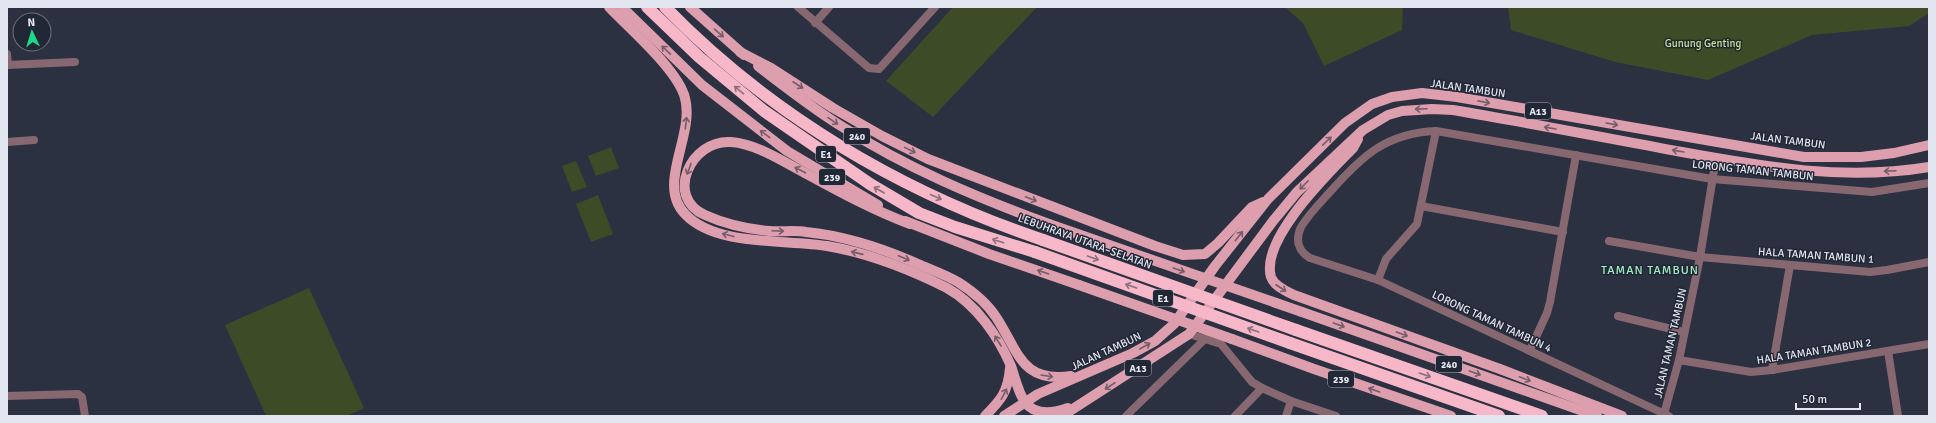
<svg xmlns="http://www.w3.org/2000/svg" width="1936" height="423" font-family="Signika,sans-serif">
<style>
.green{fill:#3e4b27}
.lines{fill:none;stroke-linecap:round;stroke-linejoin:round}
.minor{stroke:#886870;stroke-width:8}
.primary{stroke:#dd9eae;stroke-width:10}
.motorway{stroke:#f6b8c8;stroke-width:12}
.primary-bridge{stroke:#dd9eae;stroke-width:10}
.motorway-bridge{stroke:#f6b8c8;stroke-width:12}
.oneway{stroke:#765d6c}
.oneway2{stroke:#8c707f}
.labels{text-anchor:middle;stroke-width:3;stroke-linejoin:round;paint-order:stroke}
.shield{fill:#222736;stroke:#a8adb8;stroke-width:1}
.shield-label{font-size:10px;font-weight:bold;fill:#e2e6f0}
.park-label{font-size:11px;fill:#c2e186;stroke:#222736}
.street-label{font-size:11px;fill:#e2e6f0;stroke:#222736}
.neighbourhood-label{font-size:12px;letter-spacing:1px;fill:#a3f0c2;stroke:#222736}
</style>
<rect width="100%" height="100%" fill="#2b3141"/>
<g class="green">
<path d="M953 7H1037L933 117 886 81Z"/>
<path d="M1285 7H1403L1402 30 1324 66 1303 23Z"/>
<path d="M1508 7H1929V13L1909 26 1812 35 1708 80 1615 62 1511 30Z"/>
<path d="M611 147 619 168 596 176 588 156Z"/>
<path d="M576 161 587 187 572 192 562 166Z"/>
<path d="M598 195 613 234 591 242 576 204Z"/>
<path d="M309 288 364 408 347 416H266L225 325Z"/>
</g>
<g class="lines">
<g class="minor">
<path d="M798 7 869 68 879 69 935 7"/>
<path d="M815 23 829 7"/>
<path d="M7 54 8 65"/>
<path d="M7 65 75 62"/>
<path d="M7 142 34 140"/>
<path d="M1421 206 1563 232"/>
<path d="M1609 241 1700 257 1870 272 1887 270 1929 262"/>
<path d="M1378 280 1386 259 1417 224 1436 131"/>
<path d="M1618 316 1684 332"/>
<path d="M1189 334 1221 344 1252 382 1262 388 1291 401 1336 416"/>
<path d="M1530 350 1547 313 1550 302 1576 155"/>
<path d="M1888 351 1898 416"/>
<path d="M1679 360 1751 372 1772 370 1929 344"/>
<path d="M1772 370 1790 265"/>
<path d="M7 396 78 394 82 397 85 416"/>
<path d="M1664 414 1679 360 1700 257 1716 158"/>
<path d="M1126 416 1206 338"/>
<path d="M1235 416 1262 388"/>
<path d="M1286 416 1291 401"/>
<path d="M1669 416 1378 280 1310 258C1298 251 1295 240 1301 227 1309 214 1320 203 1330 192 1362 156 1386 133 1436 131L1712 179 1872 192 1929 183"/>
</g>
<g class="primary">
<path d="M609 7C630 29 678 70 685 98 695 136 656 184 685 214 716 247 786 239 827 246 869 253 909 269 947 288 976 304 998 336 1011 366 1015 377 1018 393 1025 402 1035 416 1054 413 1068 408"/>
<path d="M622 7 702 85 751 123 787 151 878 205"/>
<path d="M690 7 744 55"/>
<path d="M740 52 771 68 833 108 882 136 928 159 1155 246 1183 255 1205 254 1218 243 1252 207 1263 202"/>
<path d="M758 66C785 87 812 108 841 126 906 168 978 198 1049 224"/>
<path d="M1358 139 1353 148C1329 173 1260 239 1271 277 1274 286 1286 291 1294 295L1500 369 1622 416"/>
<path d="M905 221 989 254 1079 285"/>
<path d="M910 224C873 210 840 192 805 173 782 161 757 144 731 142 691 139 664 197 705 215 725 224 748 229 769 231 782 232 794 230 806 232 846 236 882 248 918 264 932 270 946 275 958 282 972 291 987 303 996 317 1019 352 1021 383 1071 376"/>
<path d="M1302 312 1597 416"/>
<path d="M1232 339 1314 369 1451 416"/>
<path d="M985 416C1001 400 1008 392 1010 368"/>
<path d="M1004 416 1038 394 1133 353 1155 341 1165 332 1174 324 1215 266 1268 199 1345 123 1372 104 1392 97 1422 93 1457 97 1804 157H1861L1894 153 1929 145"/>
<path d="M1062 416 1189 334 1273 221 1297 192 1363 130 1388 115 1402 111 1432 109 1453 110C1530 123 1606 138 1682 152 1764 167 1846 181 1929 167"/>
</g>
<g class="motorway">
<path d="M647 7 699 57 764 111 870 184 919 213 955 227 1035 252"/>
<path d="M665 7C770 115 901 192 1043 240"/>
<path d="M1296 330 1542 416"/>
<path d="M1290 343 1499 416"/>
</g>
<g class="primary-bridge">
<path d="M1049 224 1302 312"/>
<path d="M1079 285 1232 339"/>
</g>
<g class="motorway-bridge">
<path d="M1043 240 1296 330"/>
<path d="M1035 252 1290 343"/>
</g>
</g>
<defs><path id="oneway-shaft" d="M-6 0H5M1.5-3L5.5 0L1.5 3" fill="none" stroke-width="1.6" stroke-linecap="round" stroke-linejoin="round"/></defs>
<g class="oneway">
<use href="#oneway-shaft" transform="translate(719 33) rotate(41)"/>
<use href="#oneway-shaft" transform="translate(666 50) rotate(-136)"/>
<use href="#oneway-shaft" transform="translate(798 85) rotate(33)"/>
<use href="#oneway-shaft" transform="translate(1484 102) rotate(11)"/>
<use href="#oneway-shaft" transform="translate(1421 109) rotate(178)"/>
<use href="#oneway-shaft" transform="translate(833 121) rotate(34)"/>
<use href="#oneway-shaft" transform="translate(686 123) rotate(-83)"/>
<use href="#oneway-shaft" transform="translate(1612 124) rotate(10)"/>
<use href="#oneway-shaft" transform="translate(1550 128) rotate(-170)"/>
<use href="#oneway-shaft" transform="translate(765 134) rotate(-143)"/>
<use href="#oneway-shaft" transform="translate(1327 141) rotate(-44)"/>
<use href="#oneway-shaft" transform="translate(910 150) rotate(26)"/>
<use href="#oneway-shaft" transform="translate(1678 151) rotate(-170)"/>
<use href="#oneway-shaft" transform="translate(689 169) rotate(111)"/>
<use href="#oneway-shaft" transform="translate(800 170) rotate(-152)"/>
<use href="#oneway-shaft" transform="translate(1890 171) rotate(178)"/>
<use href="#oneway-shaft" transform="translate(1304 185) rotate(135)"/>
<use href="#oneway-shaft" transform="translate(1031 199) rotate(21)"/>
<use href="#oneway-shaft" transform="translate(778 231) rotate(2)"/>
<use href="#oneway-shaft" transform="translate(728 235) rotate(-166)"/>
<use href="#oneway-shaft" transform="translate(1239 236) rotate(-52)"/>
<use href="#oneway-shaft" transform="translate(857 253) rotate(-167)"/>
<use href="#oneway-shaft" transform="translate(904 258) rotate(23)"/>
<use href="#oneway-shaft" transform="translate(1179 270) rotate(19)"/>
<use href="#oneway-shaft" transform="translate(1043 272) rotate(-161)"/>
<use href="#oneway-shaft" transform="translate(1281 288) rotate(33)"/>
<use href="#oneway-shaft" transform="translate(1339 325) rotate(19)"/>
<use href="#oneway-shaft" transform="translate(1402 334) rotate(20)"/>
<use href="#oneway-shaft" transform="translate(998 341) rotate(-122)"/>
<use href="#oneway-shaft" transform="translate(1145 346) rotate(-30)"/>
<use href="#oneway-shaft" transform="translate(1475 373) rotate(19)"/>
<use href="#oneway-shaft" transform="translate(1047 376) rotate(9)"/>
<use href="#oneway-shaft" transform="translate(1525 379) rotate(22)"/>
<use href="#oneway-shaft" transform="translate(1110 386) rotate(147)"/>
<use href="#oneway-shaft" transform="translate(1374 390) rotate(-161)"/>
<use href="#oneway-shaft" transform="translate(1004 394) rotate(-63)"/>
</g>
<g class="oneway2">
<use href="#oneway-shaft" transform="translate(739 90) rotate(-140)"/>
<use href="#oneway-shaft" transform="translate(879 190) rotate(-150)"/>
<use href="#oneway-shaft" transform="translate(936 197) rotate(24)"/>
<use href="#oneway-shaft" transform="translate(998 241) rotate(-162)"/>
<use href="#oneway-shaft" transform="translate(1093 258) rotate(19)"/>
<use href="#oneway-shaft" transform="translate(1131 286) rotate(-161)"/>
<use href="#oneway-shaft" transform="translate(1253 330) rotate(-161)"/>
<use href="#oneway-shaft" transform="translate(1425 375) rotate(19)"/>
</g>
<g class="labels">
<g class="shield">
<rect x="1525" y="103" width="26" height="16" rx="3"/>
<rect x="844" y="128" width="26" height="16" rx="3"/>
<rect x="816" y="146" width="20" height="16" rx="3"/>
<rect x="819" y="169" width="26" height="16" rx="3"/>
<rect x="1153" y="290" width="20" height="16" rx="3"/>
<rect x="1436" y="356" width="26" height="16" rx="3"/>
<rect x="1125" y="360" width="26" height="16" rx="3"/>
<rect x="1328" y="371" width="26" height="16" rx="3"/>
</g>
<g class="shield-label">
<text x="1538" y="115">A13</text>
<text x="857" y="140">240</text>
<text x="826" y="158">E1</text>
<text x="832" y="181">239</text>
<text x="1163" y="302">E1</text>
<text x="1449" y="368">240</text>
<text x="1138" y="372">A13</text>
<text x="1341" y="383">239</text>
</g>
<g class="park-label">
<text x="1703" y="47">Gunung Genting</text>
</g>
<g class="street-label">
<text transform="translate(1468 88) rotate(8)" y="4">JALAN TAMBUN</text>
<text transform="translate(1788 140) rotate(7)" y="4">JALAN TAMBUN</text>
<text transform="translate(1753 170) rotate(6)" y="4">LORONG TAMAN TAMBUN</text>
<text transform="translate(1085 241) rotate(20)" y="4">LEBUHRAYA UTARA–SELATAN</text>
<text transform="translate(1816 255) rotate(4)" y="4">HALA TAMAN TAMBUN 1</text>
<text transform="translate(1492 321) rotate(25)" y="4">LORONG TAMAN TAMBUN 4</text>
<text transform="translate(1670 343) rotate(-77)" y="4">JALAN TAMAN TAMBUN</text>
<text transform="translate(1106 351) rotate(-25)" y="4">JALAN TAMBUN</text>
<text transform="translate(1814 351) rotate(-9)" y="4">HALA TAMAN TAMBUN 2</text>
</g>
<g class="neighbourhood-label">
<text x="1650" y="274">TAMAN TAMBUN</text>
</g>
</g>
<rect width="1936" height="423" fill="none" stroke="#e2e6f0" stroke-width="16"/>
<g transform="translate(32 32) rotate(356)"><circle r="19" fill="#222736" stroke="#6f7380"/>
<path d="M0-3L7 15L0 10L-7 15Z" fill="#1cd988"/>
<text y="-6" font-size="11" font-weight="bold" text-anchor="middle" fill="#e2e6f0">N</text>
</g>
<path d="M1796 403v6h64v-6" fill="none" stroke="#e2e6f0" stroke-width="2"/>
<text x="1802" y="403" font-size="12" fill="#e2e6f0" stroke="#222736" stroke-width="3" paint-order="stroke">50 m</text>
</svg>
